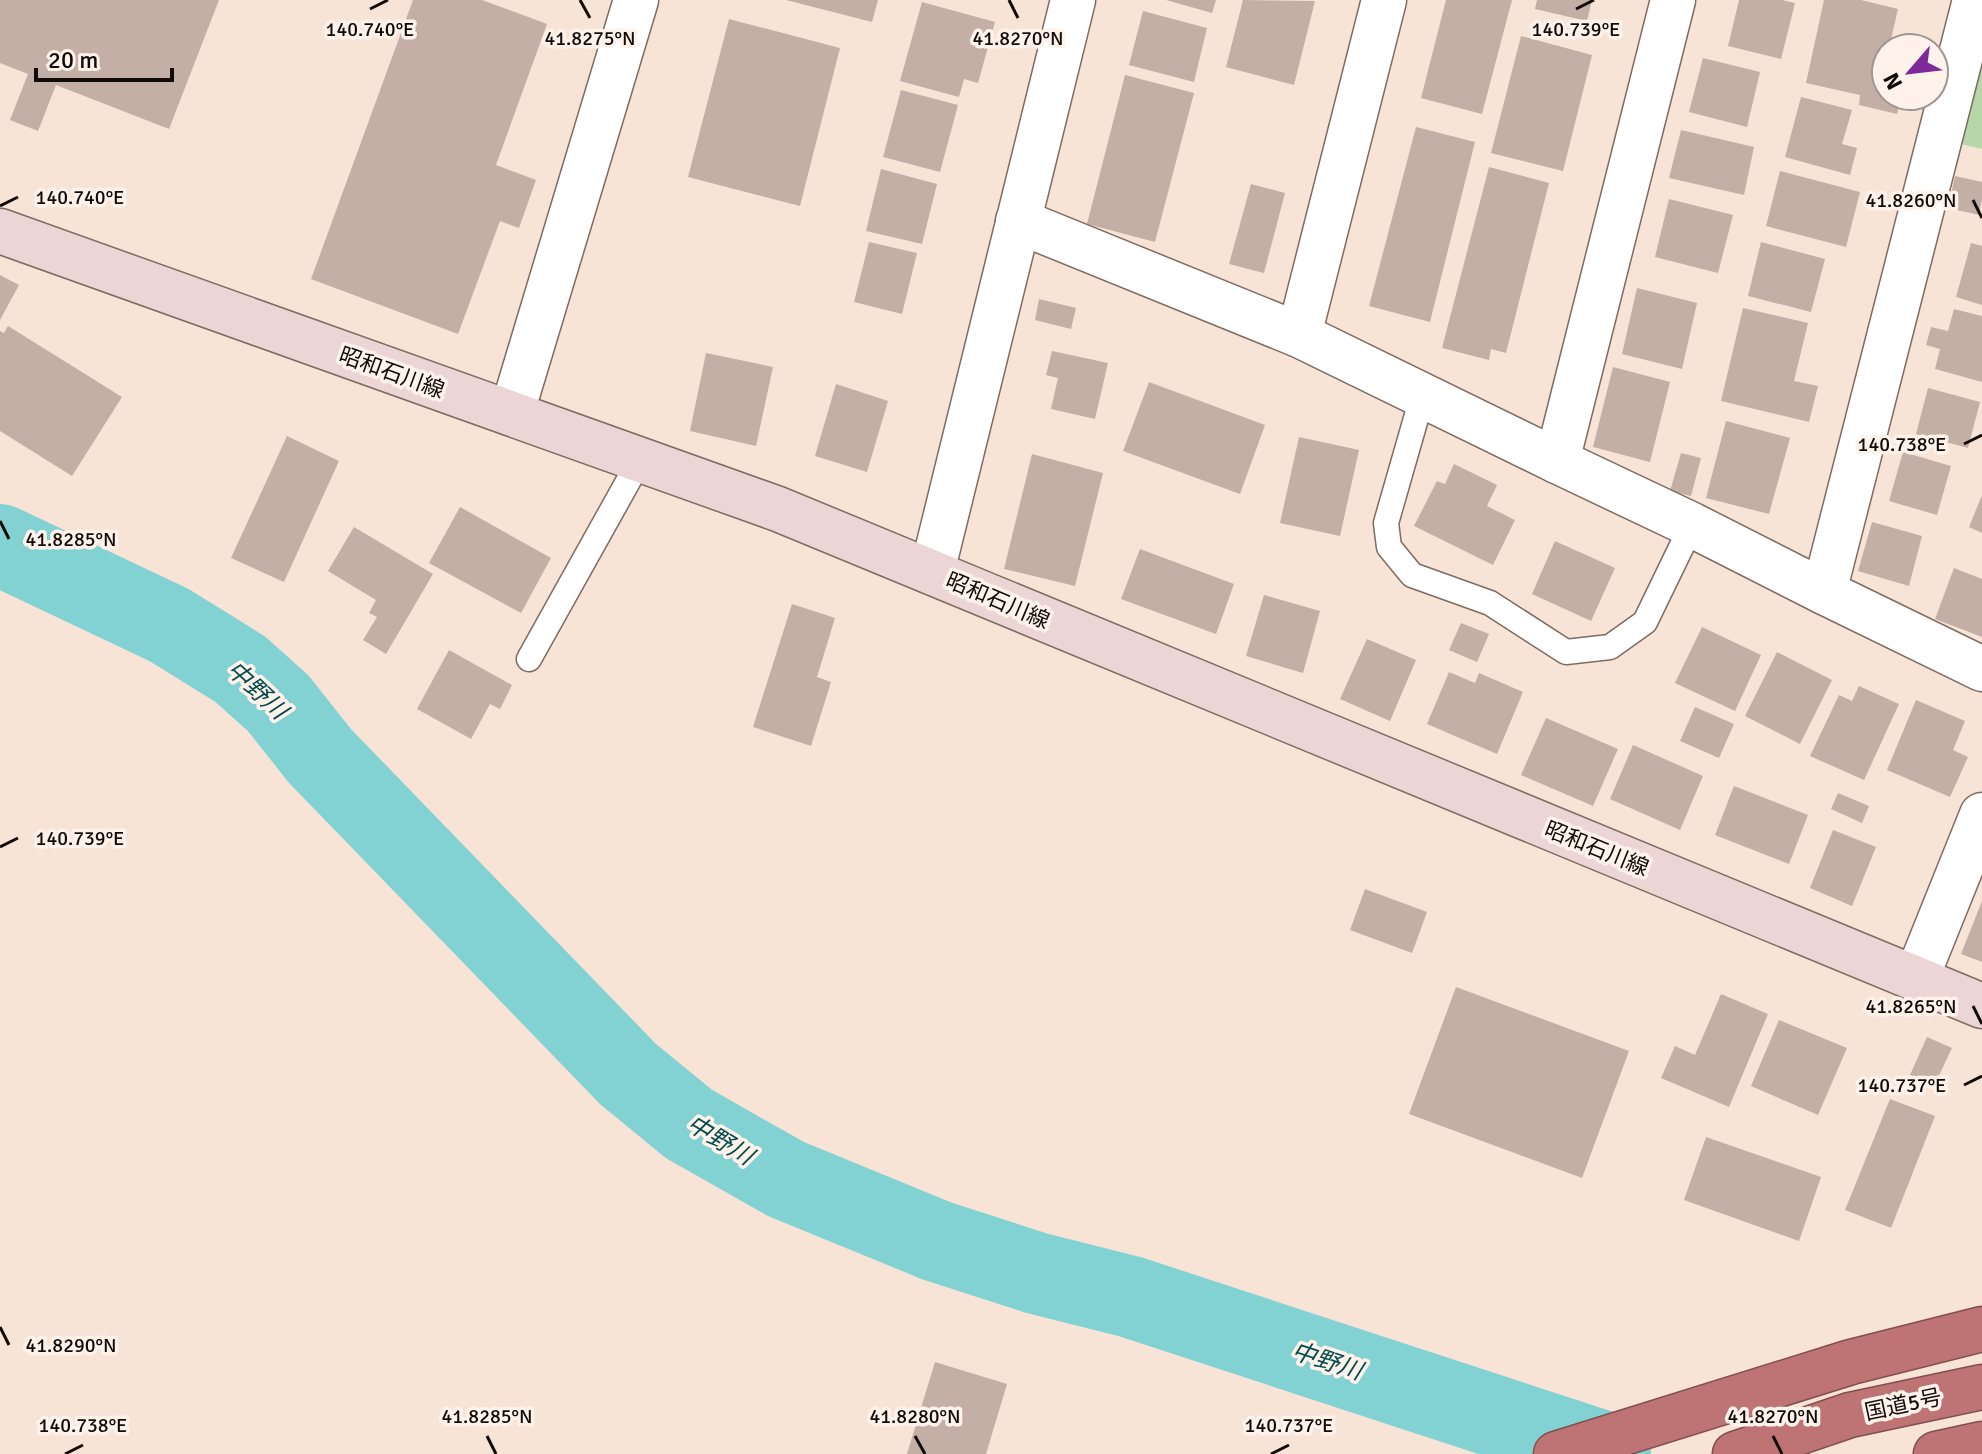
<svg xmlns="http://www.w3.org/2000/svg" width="1982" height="1454" font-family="Signika,'Noto Sans JP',sans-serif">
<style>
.green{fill:#b6d8a8}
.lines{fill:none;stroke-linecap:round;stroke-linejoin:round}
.river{stroke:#83d2d3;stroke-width:82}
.building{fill:#c4afa6}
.lane-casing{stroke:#7e6b61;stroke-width:27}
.street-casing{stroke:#7e6b61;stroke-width:47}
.secondary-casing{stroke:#7e6b61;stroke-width:47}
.highway-casing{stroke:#814f4e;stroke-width:47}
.lane{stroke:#fff;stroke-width:24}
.street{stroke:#fff;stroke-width:44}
.secondary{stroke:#ecd5d5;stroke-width:44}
.highway{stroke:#be7474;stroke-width:44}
.ticks{fill:none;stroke:#110a07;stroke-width:3}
.labels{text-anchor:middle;stroke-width:7;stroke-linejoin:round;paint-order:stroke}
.street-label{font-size:22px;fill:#110a07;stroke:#fff2eb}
.water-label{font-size:24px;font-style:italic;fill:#024d4f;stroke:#fff2eb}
.ticks-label{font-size:20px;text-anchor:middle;fill:#110a07;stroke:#fff2eb;stroke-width:7;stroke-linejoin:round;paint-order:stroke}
</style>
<rect width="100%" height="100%" fill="#f8e3d7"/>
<path class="green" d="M1982 60V149L1961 144Z"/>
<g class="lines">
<path class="river" d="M0 545 169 625 240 669 278 703 320 756 628 1074 689 1124 786 1179 937 1241 1036 1273 1131 1297 1610 1454"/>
</g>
<g class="building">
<path d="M0 0H219L169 129 56 85 38 131 10 120 28 74 0 63Z"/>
<path d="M413 0H482L547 24 496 165 536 180 519 228 500 221 458 334 311 279Z"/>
<path d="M786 0H878L872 22Z"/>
<path d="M1166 0H1216L1212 13Z"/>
<path d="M1243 0 1315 1 1294 85 1226 67Z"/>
<path d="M1446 0H1512L1482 114 1421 98Z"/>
<path d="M1537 0H1592L1587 21 1535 9Z"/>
<path d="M1739 0H1782L1795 3 1781 59 1728 46Z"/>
<path d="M1824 0H1861L1898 9 1889 48H1886V96H1901L1897 114 1859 105 1860 95 1806 83Z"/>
<path d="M922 2 995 22 978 83 964 79 959 97 900 81Z"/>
<path d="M1143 11 1207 28 1194 82 1129 65Z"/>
<path d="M729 19 840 48 800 206 688 177Z"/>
<path d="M1521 36 1592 55 1563 171 1491 153Z"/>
<path d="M1703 58 1760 72 1747 127 1689 112Z"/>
<path d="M1125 75 1194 93 1155 242 1087 224Z"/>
<path d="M901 90 958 105 940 172 883 157Z"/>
<path d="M1801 97 1852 110 1842 144 1857 148 1850 175 1785 157Z"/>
<path d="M1416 127 1475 142 1430 322 1369 306Z"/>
<path d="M1681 130 1754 147 1744 195 1669 178Z"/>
<path d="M1489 167 1549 183 1506 353 1491 349 1489 360 1442 348Z"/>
<path d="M881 169 937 184 922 244 866 231Z"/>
<path d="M1780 171 1860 192 1846 247 1766 226Z"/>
<path d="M1955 176 1982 182V199L1979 215 1948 208Z"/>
<path d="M1251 184 1285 193 1264 273 1229 264Z"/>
<path d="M1669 199 1733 215 1718 273 1655 257Z"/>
<path d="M869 242 917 253 902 314 854 302Z"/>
<path d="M1761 242 1825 259 1811 312 1748 296Z"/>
<path d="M1971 243 1982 246V305L1956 297Z"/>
<path d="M0 275 19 285 0 320Z"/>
<path d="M1637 288 1697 303 1682 369 1622 354Z"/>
<path d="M1039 299 1076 308 1071 329 1035 320Z"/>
<path d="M1743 308 1808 323 1794 381 1818 386 1809 422 1721 401Z"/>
<path d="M1954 309 1982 316V382L1935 369 1940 349 1926 345 1931 327 1948 331Z"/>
<path d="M8 326 122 397 72 476 0 431V331L4 333Z"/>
<path d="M1052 351 1108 363 1095 419 1051 409 1058 378 1046 375Z"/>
<path d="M706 353 773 367 756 446 690 431Z"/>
<path d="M1613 367 1670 382 1650 462 1593 447Z"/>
<path d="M1149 382 1265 425 1240 494 1123 451Z"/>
<path d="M836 384 888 401 867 472 815 456Z"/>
<path d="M1928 388 1980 402 1968 448 1916 434Z"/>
<path d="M1726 421 1790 438 1769 514 1706 498Z"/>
<path d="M287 436 339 461 284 582 231 558Z"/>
<path d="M1299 437 1359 450 1340 536 1280 523Z"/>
<path d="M1903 452 1951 466 1937 515 1889 501Z"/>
<path d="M1681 453 1701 458 1691 496 1670 491Z"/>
<path d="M1032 454 1103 473 1075 586 1004 569Z"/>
<path d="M1454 464 1497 485 1487 506 1515 520 1493 565 1414 526 1437 481 1445 484Z"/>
<path d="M1982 495V533L1969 527Z"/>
<path d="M460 507 551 558 521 613 429 563Z"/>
<path d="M1872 522 1922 536 1909 586 1858 571Z"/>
<path d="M354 527 433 574 386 654 363 640 377 617 369 613 376 600 328 571Z"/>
<path d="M1555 541 1615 568 1591 621 1532 594Z"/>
<path d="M1140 549 1234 584 1216 634 1121 599Z"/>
<path d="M1954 568 1982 579V637L1935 619Z"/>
<path d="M1264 595 1320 611 1303 673 1246 656Z"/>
<path d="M792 604 835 618 817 677 831 682 811 746 753 727Z"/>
<path d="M1461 623 1489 634 1477 662 1449 650Z"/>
<path d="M1702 627 1761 655 1735 711 1675 683Z"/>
<path d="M1367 639 1416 660 1390 721 1340 699Z"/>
<path d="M449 650 512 685 500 709 490 704 471 739 417 709Z"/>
<path d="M1777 652 1832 680 1800 744 1745 716Z"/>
<path d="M1449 672 1475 683 1479 673 1523 692 1497 754 1427 724Z"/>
<path d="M1859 686 1899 704 1864 780 1810 756 1839 695 1852 701Z"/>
<path d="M1916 700 1965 721 1953 750 1968 757 1950 797 1887 770Z"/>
<path d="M1695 707 1734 724 1719 758 1680 741Z"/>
<path d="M1546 718 1618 749 1593 806 1521 775Z"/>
<path d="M1633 745 1703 776 1680 830 1610 799Z"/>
<path d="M1734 786 1808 815 1789 864 1715 835Z"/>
<path d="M1838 793 1869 806 1862 823 1831 809Z"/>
<path d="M1833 830 1876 847 1852 906 1810 888Z"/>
<path d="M1365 889 1427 912 1412 953 1350 930Z"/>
<path d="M1982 901V962L1961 954Z"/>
<path d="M1456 987 1629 1051 1582 1178 1409 1114Z"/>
<path d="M1721 994 1768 1014 1729 1107 1661 1078 1675 1046 1695 1055Z"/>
<path d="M1779 1020 1847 1048 1818 1115 1751 1086Z"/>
<path d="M1927 1037 1952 1048 1934 1086 1910 1075Z"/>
<path d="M1890 1099 1935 1116 1891 1228 1845 1210Z"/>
<path d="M1706 1137 1821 1177 1799 1241 1684 1200Z"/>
<path d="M935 1362 1007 1384 986 1454H907Z"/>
</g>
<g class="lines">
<defs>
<g id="lane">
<path d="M1423 394 1386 523 1389 547 1412 575 1490 603 1566 652 1610 647 1645 622 1692 525"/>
<path d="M529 659 640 460"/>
</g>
<g id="street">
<path d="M1018 221 1299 335 1557 461 1692 525 1824 592 1982 669"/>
<path d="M1299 335 1384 0"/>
<path d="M518 392 636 0"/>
<path d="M1557 461 1673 0"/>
<path d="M932 572 1073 0"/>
<path d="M1824 592 1975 0"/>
<path d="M1916 979 1982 815"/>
</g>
<path id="secondary" d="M0 231 778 509 1982 1006"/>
<g id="highway">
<path d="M1556 1454 1851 1362 1982 1329"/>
<path d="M1735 1454 1850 1415 1982 1387"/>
<path d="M1936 1454 1982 1444"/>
</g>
</defs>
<use href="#lane" class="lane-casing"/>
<use href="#street" class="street-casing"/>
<use href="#secondary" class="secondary-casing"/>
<use href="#highway" class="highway-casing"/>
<use href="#lane" class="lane"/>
<use href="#street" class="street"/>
<use href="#secondary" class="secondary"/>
<use href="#highway" class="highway"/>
</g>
<path class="ticks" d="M580 0 590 18M1009 0 1018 18M370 9 388 0M1576 9 1594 0M1973 200 1982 218M0 206 18 197M1964 444 1982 435M0 521 9 539M0 847 18 838M1973 1006 1982 1024M1964 1085 1982 1076M0 1327 9 1345M487 1436 496 1454M915 1436 925 1454M1773 1436 1782 1454M65 1454 83 1445M1271 1454 1289 1445"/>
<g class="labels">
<g class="street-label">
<text transform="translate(392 372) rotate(20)" y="8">昭和石川線</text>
<text transform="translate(998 600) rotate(23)" y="8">昭和石川線</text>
<text transform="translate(1597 848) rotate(22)" y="8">昭和石川線</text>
<text transform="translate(1903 1404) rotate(-12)" y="8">国道5号</text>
</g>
<g class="water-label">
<text transform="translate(257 690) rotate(43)" y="8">中野川</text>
<text transform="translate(720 1140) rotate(31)" y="8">中野川</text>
<text transform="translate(1327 1361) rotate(18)" y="8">中野川</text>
</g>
</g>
<g class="ticks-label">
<text x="370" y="36">140.740°E</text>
<text x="1576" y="36">140.739°E</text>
<text x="590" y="45">41.8275°N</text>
<text x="1018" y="45">41.8270°N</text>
<text x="80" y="204">140.740°E</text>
<text x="1911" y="207">41.8260°N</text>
<text x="1902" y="451">140.738°E</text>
<text x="71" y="546">41.8285°N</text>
<text x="80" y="845">140.739°E</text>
<text x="1911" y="1013">41.8265°N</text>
<text x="1902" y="1092">140.737°E</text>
<text x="71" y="1352">41.8290°N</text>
<text x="487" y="1423">41.8285°N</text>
<text x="915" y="1423">41.8280°N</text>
<text x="1773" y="1423">41.8270°N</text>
<text x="83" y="1432">140.738°E</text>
<text x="1289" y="1432">140.737°E</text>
</g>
<g transform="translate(1910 72) rotate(242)"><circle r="38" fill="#fff2eb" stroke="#a09590" stroke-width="2"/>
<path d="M0-6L14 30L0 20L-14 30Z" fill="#7e2998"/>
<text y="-12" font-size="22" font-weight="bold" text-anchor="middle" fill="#110a07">N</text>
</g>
<path d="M36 68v12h136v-12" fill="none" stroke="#110a07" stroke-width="4"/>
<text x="48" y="68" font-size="24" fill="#110a07" stroke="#fff2eb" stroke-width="6" paint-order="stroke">20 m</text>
</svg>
